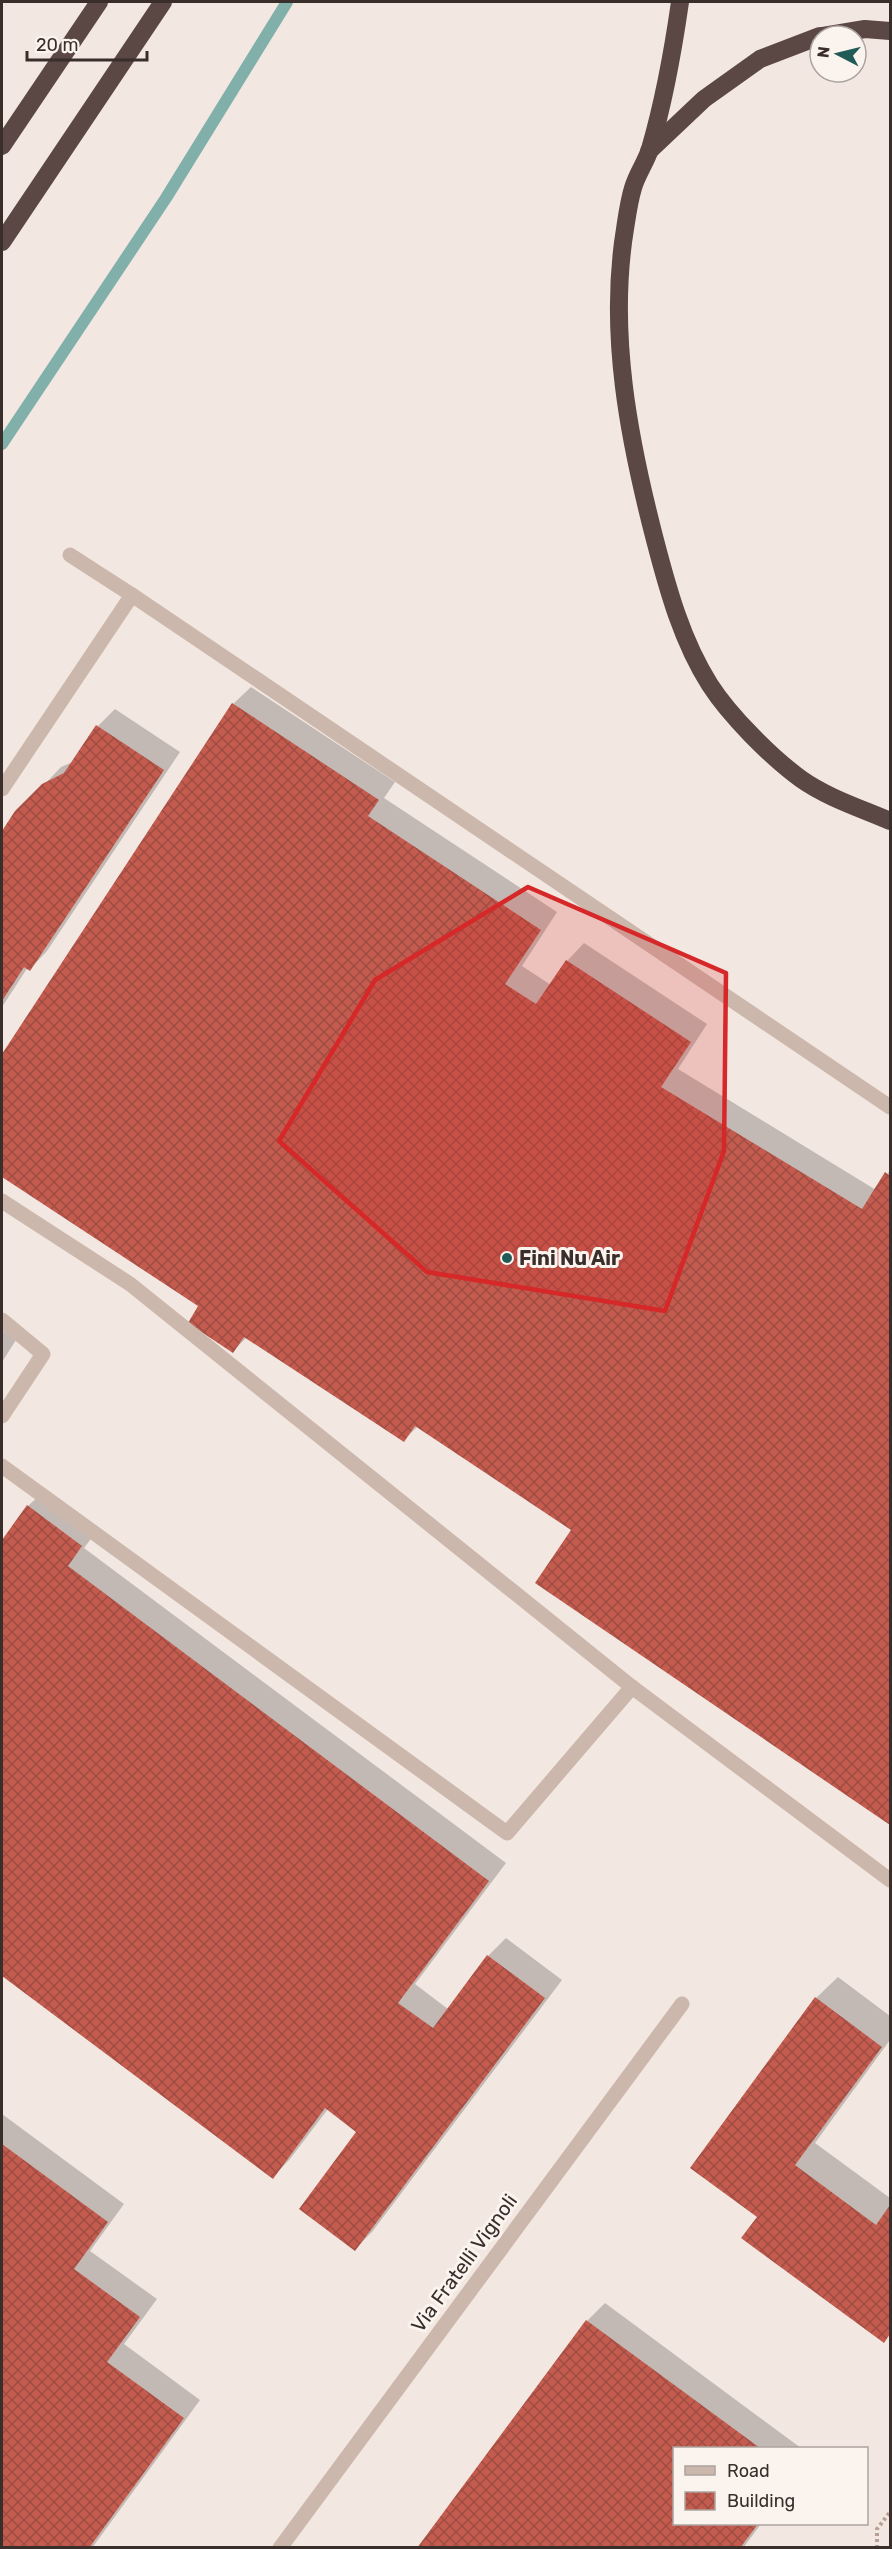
<svg xmlns="http://www.w3.org/2000/svg" width="892" height="2549" font-family="Rubik,sans-serif">
<style>
.shadow{fill:#0003}
.lines{fill:none;stroke-linecap:round;stroke-linejoin:round}
.stream{stroke:#81b0ab;stroke-width:12}
.building{fill:url(#building-cross-hatch)}
.path{stroke:#b7a197;stroke-width:4;stroke-dasharray:3 3;stroke-linecap:butt}
.minor{stroke:#ccb7ad;stroke-width:15}
.highway{stroke:#5b4743;stroke-width:18}
.marked{fill:#d62828;fill-opacity:0.2;stroke:#d62828;stroke-width:4.5;stroke-linejoin:round}
.poi-dot{fill:#215b57;stroke:#faf3ee;stroke-width:2}
.labels{text-anchor:middle;stroke-width:6;stroke-linejoin:round;paint-order:stroke}
.poi-label{font-size:20px;font-weight:bold;fill:#3a2e2b;stroke:#faf3ee;text-anchor:start}
.street-label{font-size:20px;fill:#3a2e2b;stroke:#faf3ee}
</style>
<defs>
<pattern id="building-cross-hatch" width="8" height="8" patternUnits="userSpaceOnUse" patternTransform="scale(1.5)"><rect width="8" height="8" fill="#c35b4f"/><path d="M0 0l8 8M0 8l8-8" fill="none" stroke="#9f4c42"/></pattern>
</defs>
<rect width="100%" height="100%" fill="#f3e8e1"/>
<g class="shadow">
<path d="M251 687 395 782 384 798 557 912 522 966 551 985 567 961 584 943 707 1024 678 1069 876 1190 890 1170V1823L537 1583 573 1530 418 1426 404 1440 247 1337 233 1351 200 1306 2 1176V1057L233 704Z"/>
<path d="M115 709 180 752 47 951 30 969 28 967 2 1007V834L16 812 43 786 61 767 75 761 98 726Z"/>
<path d="M2 1330 16 1340 2 1362Z"/>
<path d="M46 1489 99 1528 84 1548 506 1863 415 1984 448 2009 488 1956 506 1938 562 1980 372 2232 355 2249 358 2132 328 2109 290 2159 273 2177 2 1974V1542L28 1506Z"/>
<path d="M838 1977 890 2016V2040L815 2143 890 2198V2334L884 2341 759 2217 816 1998Z"/>
<path d="M2 2114 124 2204 90 2251 157 2299 124 2344 200 2400 92 2548H2Z"/>
<path d="M605 2303 801 2448H674V2524H761L743 2548H419L587 2321Z"/>
</g>
<g class="lines">
<path class="stream" d="M2 444 166 198 287 2"/>
</g>
<g class="building">
<path d="M232 703 379 800 368 816 541 930 505 984 536 1004 566 960 691 1042 661 1087 862 1209 885 1172 890 1176V1825L535 1583 571 1530 415 1426 404 1442 244 1337 233 1353 188 1323 198 1306 2 1177V1054Z"/>
<path d="M96 725 164 770 30 971 24 967 2 1001V831L15 811 42 784 64 773Z"/>
<path d="M27 1505 82 1546 68 1566 489 1881 398 2003 433 2028 487 1955 545 1998 355 2251 299 2209 356 2132 325 2108 273 2179 2 1976V1540Z"/>
<path d="M815 1997 882 2047 795 2165 876 2225 890 2205V2334L884 2343 741 2238 757 2217 690 2168Z"/>
<path d="M2 2144 108 2222 74 2269 140 2317 107 2362 184 2418 89 2548H2Z"/>
<path d="M586 2320 760 2448H674V2524H758L740 2548H417Z"/>
</g>
<g class="lines">
<path class="path" d="M877 2548V2529L890 2512"/>
<g class="minor">
<path d="M132 595 890 1107"/>
<path d="M2 789 132 595 70 555"/>
<path d="M2 1201 130 1284 632 1687 890 1880"/>
<path d="M2 1320 43 1354 2 1416"/>
<path d="M2 1466 507 1833 632 1687"/>
<path d="M280 2548 682 2004"/>
</g>
<g class="highway">
<path d="M680 2C673 51 664 101 650 149 646 162 637 174 633 188 629 201 627 216 625 229 608 333 629 440 655 540 668 590 682 641 710 685 730 716 771 757 801 779 828 798 860 808 890 821"/>
<path d="M823 36 865 29 890 31"/>
<path d="M2 146 99 2"/>
<path d="M649 151 704 99 760 59 820 36"/>
<path d="M2 242 163 2"/>
</g>
</g>
<path class="marked" d="M528 887 726 973 724 1151 665 1311 427 1272 279 1141 375 980Z"/>
<circle class="poi-dot" cx="507" cy="1258" r="6"/>
<g class="labels">
<g class="poi-label">
<text x="519" y="1265">Fini Nu Air</text>
</g>
<g class="street-label">
<text transform="translate(464 2263) rotate(-54)" y="7">Via Fratelli Vignoli</text>
</g>
</g>
<rect width="892" height="2549" fill="none" stroke="#3a2e2b" stroke-width="6"/>
<rect x="673" y="2447" width="195" height="78" fill="#faf3ee" stroke="#ada4a0" stroke-width="1.5"/>
<rect x="685" y="2466" width="30" height="9" fill="#ccb7ad" stroke="#ada4a0" stroke-width="1.5"/>
<text x="727" y="2477" font-size="18" fill="#3a2e2b">Road</text>
<rect x="685" y="2492" width="30" height="18" fill="url(#building-cross-hatch)" stroke="#ada4a0" stroke-width="1.5"/>
<text x="727" y="2507" font-size="18" fill="#3a2e2b">Building</text>
<g transform="translate(838 54) rotate(277)"><circle r="28" fill="#faf3ee" stroke="#ada4a0" stroke-width="1.5"/>
<path d="M0-4.5L10 22L0 15L-10 22Z" fill="#215b57"/>
<text y="-9" font-size="16" font-weight="bold" text-anchor="middle" fill="#3a2e2b">N</text>
</g>
<path d="M27 51v9h120v-9" fill="none" stroke="#3a2e2b" stroke-width="3"/>
<text x="36" y="51" font-size="18" fill="#3a2e2b" stroke="#faf3ee" stroke-width="4.5" paint-order="stroke">20 m</text>
</svg>
